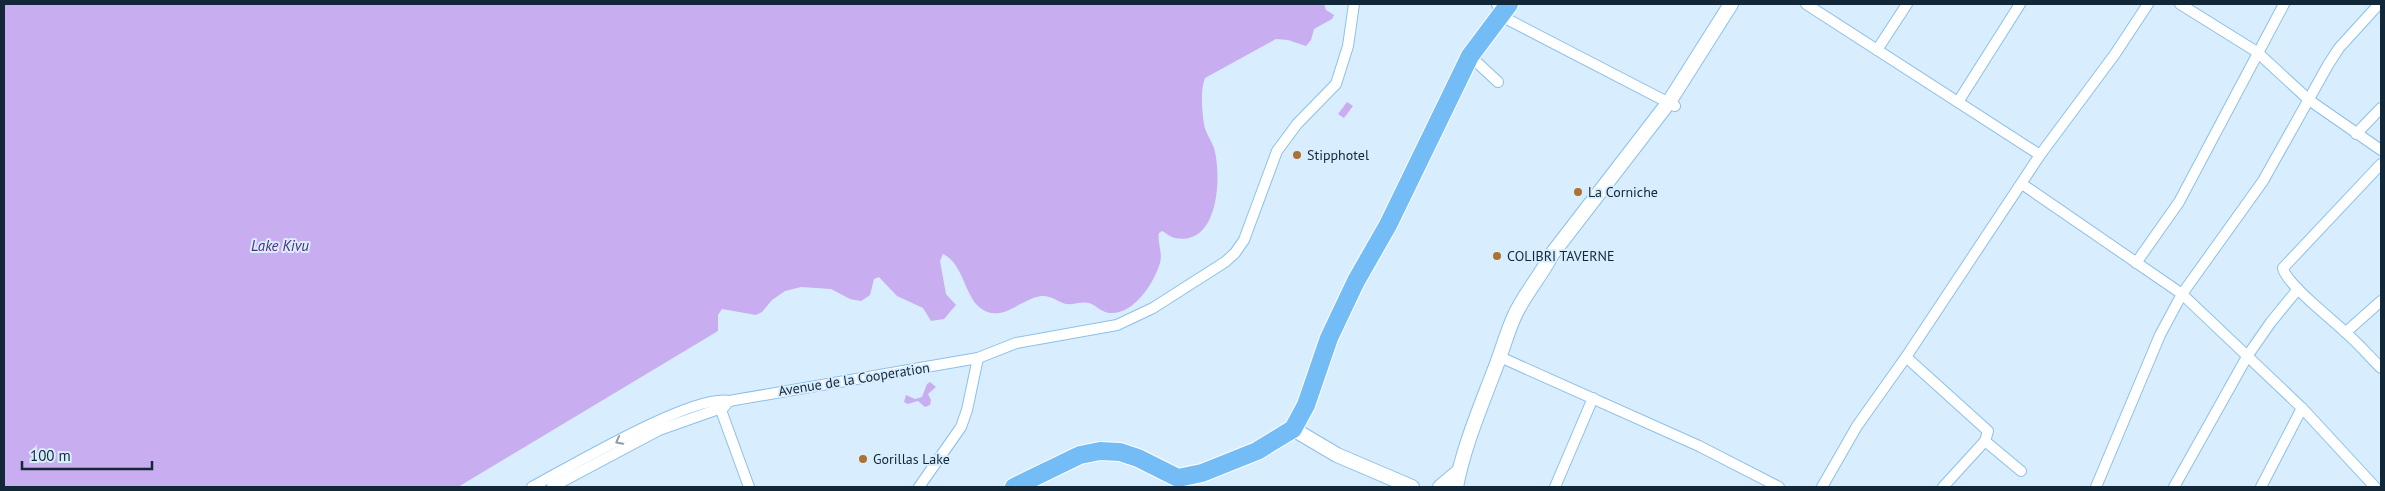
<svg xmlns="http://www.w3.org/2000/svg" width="2385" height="491" font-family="'PT Sans',sans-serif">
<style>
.water{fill:#c9adf1}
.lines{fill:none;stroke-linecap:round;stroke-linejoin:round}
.street-casing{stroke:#8cc0ea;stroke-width:12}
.secondary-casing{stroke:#8cc0ea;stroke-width:16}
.highway-casing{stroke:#fff;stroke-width:20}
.street{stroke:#fff;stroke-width:10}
.secondary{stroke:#fff;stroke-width:14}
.highway{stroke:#73bcf5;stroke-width:18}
.oneway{stroke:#949ea5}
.poi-dot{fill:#ad7134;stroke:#d8edfe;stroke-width:2}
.labels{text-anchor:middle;stroke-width:4;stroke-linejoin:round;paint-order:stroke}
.poi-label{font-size:14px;fill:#122737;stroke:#d8edfe;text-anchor:start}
.street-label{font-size:14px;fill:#122737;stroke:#d8edfe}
.water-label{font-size:15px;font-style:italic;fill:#522d7a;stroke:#d8edfe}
</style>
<rect width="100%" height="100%" fill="#d8edfe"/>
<g class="water">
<path d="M4 4H1324L1326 10 1334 15 1332 19 1314 29 1311 40 1306 46 1288 40 1276 39 1205 78C1200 91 1202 110 1204 124 1205 132 1211 140 1214 148 1222 176 1219 247 1175 238 1170 237 1166 233 1162 231L1159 233C1157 243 1163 252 1160 263 1154 283 1134 315 1109 313 1101 312 1096 305 1089 303 1081 301 1074 305 1066 304 1058 302 1051 295 1041 296 1021 299 1005 320 985 311 964 301 965 264 943 254L940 261 946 294 956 305 944 319 931 321 923 308 897 296 879 277 874 279 870 295 861 301 850 299 831 289 801 287 785 291 772 300 762 312 756 315 722 309 718 315V331L458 487H4Z"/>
<path d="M1347 102 1353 106 1344 118 1338 114Z"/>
<path d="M930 382 936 387 928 394 931 400 930 405 925 407 918 401 908 404 904 402 906 395 915 399 922 397 927 384Z"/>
</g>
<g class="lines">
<defs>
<g id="street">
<path d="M1497 4 1501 16 1675 106"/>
<path d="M1806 4 2040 155"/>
<path d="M2180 4 2257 52 2309 100 2381 150"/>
<path d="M1877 50 1907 4"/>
<path d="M1470 56 1498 82"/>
<path d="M1958 102 2020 4"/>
<path d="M2356 134 2381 108"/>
<path d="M2381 164 2283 268C2286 284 2332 319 2345 332 2358 343 2369 356 2381 368"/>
<path d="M2022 184 2182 294 2302 408 2375 487"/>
<path d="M2136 263 2179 202 2284 4"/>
<path d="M2346 332 2381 301"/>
<path d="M1500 357 1699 446 1779 487"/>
<path d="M1906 357 1988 431 1985 441 1943 487"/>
<path d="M718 402 749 487"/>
<path d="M1985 441 2021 471"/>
<path d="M532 487C568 468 694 393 729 401L978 358 1016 343 1117 325 1153 308 1225 262 1235 253 1244 240 1277 151 1297 124 1336 84 1348 46 1354 4"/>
<path d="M552 487 659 430 724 407 729 401"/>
<path d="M919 487 961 427 967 410 978 358"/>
<path d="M1555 487 1593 398"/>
<path d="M1822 487 1857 426 1906 357 2040 155 2115 54 2148 4"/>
<path d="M2096 487 2160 335 2182 294 2263 181 2328 65 2339 48 2379 4"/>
<path d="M2174 487 2248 355 2271 322 2298 289"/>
<path d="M2261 487 2302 408"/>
</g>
<g id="secondary">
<path d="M1293 429 1337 455 1412 487"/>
<path d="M1440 487 1459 471"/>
<path d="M1456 487C1463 449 1479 411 1493 374 1501 355 1506 335 1514 317 1524 294 1541 276 1552 254L1669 102 1731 4"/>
</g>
<path id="highway" d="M1014 487 1080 455 1100 451 1120 452 1138 458 1178 478 1202 473 1257 451 1293 429 1306 405 1329 338 1356 281 1388 225 1470 56 1509 4"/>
</defs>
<use href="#street" class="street-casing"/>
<use href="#secondary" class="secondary-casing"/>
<use href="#highway" class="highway-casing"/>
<use href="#street" class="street"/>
<use href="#secondary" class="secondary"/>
<use href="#highway" class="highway"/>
</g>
<defs><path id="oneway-chevron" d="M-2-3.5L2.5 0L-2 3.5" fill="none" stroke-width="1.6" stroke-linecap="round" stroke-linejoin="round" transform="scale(1.25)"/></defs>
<use class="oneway" href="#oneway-chevron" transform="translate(619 441) rotate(152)"/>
<g class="poi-dot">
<circle cx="1297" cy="155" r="5"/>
<circle cx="1578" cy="192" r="5"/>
<circle cx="1497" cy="256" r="5"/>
<circle cx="863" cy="459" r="5"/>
</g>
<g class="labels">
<g class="poi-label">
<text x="1307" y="160">Stipphotel</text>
<text x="1588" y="197">La Corniche</text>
<text x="1507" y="261">COLIBRI TAVERNE</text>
<text x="873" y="464">Gorillas Lake</text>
</g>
<g class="street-label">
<text transform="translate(854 379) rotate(-9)" y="5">Avenue de la Cooperation</text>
</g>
<g class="water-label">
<text x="280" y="251">Lake Kivu</text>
</g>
</g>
<rect width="2385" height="491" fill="none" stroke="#122737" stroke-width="10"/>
<path d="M22 461v8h130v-8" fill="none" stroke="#122737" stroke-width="2.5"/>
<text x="30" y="461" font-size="15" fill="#122737" stroke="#d8edfe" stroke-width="4" paint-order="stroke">100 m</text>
</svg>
